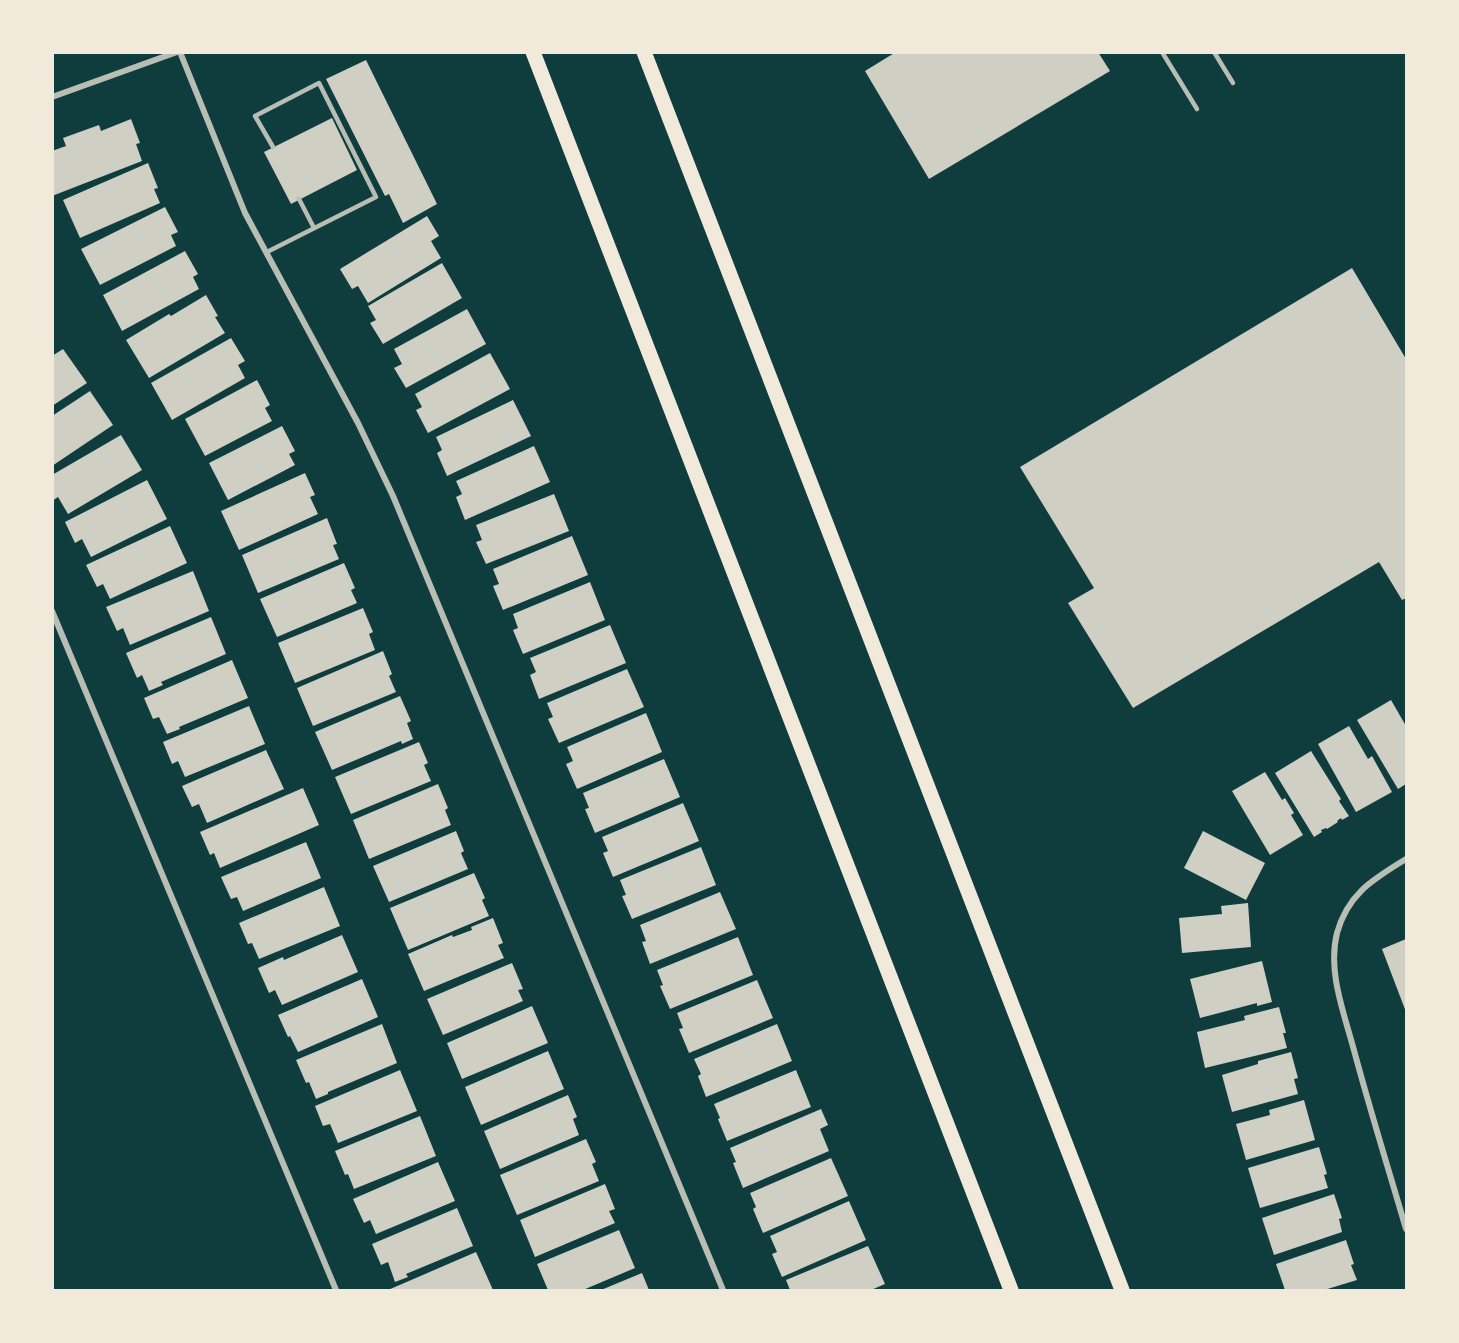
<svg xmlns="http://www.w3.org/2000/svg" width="1459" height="1343" font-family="'Fira Sans Condensed',sans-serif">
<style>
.building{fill:#cfcfc3}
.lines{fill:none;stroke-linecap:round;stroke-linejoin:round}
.service{stroke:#b8beb3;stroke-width:4.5}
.minor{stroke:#b8beb3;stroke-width:6}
.primary{stroke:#f1e9da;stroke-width:15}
</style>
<rect width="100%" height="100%" fill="#0f3d3e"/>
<g class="building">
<path d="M896 52H1098L1110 71 929 179 865 71Z"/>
<path d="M366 60 437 204 403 223 389 194 385 196 326 79Z"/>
<path d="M332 118 357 170 291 204 264 152Z"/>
<path d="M131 119 140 143 136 144 142 161 52 196V151L66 146 63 138 99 125 101 131Z"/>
<path d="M148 163 158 188 154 189 160 203 80 238 63 200Z"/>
<path d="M165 207 178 232 171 235 176 246 100 285 81 249Z"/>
<path d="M427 216 439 236 431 241 441 258 368 303 358 286 352 289 340 269Z"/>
<path d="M185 251 198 274 193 277 199 289 122 331 103 295Z"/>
<path d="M442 263 462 298 383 344 370 323 376 320 368 306Z"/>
<path d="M1352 268 1406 359V598L1402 600 1379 562 1133 708 1068 603 1094 588 1020 467Z"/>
<path d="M206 295 218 316 215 317 225 333 149 378 126 340 169 314 171 316Z"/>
<path d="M467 309 486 344 406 388 394 368 402 364 394 349Z"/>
<path d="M231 338 245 361 238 365 245 378 172 420 151 383Z"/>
<path d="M63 349 87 383 52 406V356Z"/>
<path d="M490 353 510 389 428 433 416 410 422 407 415 394Z"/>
<path d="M257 380 270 405 265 408 272 421 205 456 185 419Z"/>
<path d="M90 391 113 425 52 466V416Z"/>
<path d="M513 400 531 436 447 476 437 453 442 450 436 437Z"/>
<path d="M282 426 295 451 289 454 295 465 228 500 209 463Z"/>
<path d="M121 435 142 470 68 514 58 497 52 501V475Z"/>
<path d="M534 446 550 482 465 520 456 497 462 494 456 481Z"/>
<path d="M305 473 315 495 310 497 318 514 239 550 221 511Z"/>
<path d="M147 480 167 519 91 557 82 539 75 543 65 522Z"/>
<path d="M554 494 569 531 486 564 476 542 482 540 476 525Z"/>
<path d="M327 518 337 544 333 545 339 559 258 593 242 555Z"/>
<path d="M170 526 187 563 110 599 103 584 97 587 86 565Z"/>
<path d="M572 536 588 575 503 610 493 586 499 584 493 569Z"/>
<path d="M344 563 355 588 351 590 357 603 277 637 260 599Z"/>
<path d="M193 571 209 611 130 645 123 628 117 631 106 607Z"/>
<path d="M590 582 605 620 523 654 513 630 518 628 513 614Z"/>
<path d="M363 608 373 632 369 634 375 650 295 683 278 643Z"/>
<path d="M211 617 226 654 161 682 163 685 149 691 142 675 137 678 126 653Z"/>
<path d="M610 625 626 663 539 699 530 675 536 672 530 658Z"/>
<path d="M383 651 392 674 389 676 396 692 313 726 297 688Z"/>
<path d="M232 660 248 698 179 727 180 729 167 734 159 717 153 719 144 698Z"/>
<path d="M627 669 644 707 559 743 548 719 553 717 547 703Z"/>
<path d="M400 696 411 721 407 723 413 739 402 744 401 741 332 770 315 732Z"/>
<path d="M1391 700 1406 726V784L1398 789 1357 720Z"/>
<path d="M249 706 265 744 185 777 178 761 172 764 163 742Z"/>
<path d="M646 713 662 752 577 789 566 764 573 761 567 747Z"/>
<path d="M1349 726 1368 759 1372 756 1392 792 1356 812 1318 744Z"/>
<path d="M419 742 428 763 424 765 431 781 351 814 335 777Z"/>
<path d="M266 750 284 789 207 823 199 804 192 807 182 786Z"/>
<path d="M1311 751 1341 799 1339 801 1349 816 1342 820 1341 818 1337 821 1338 822 1327 829 1326 828 1321 830 1322 832 1314 837 1275 773Z"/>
<path d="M664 759 680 797 595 833 585 809 589 808 583 793Z"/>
<path d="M1265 772 1282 800 1285 798 1294 813 1291 815 1303 835 1270 855 1232 791Z"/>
<path d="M438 784 448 808 445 810 451 825 369 859 353 820Z"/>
<path d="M303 788 319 825 220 868 214 853 210 855 200 832Z"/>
<path d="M683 803 699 841 613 877 603 853 608 851 602 837Z"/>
<path d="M456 831 464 851 461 853 468 869 389 902 373 866Z"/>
<path d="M1203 831 1265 863 1246 900 1184 868Z"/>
<path d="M306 842 321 878 243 911 237 897 231 899 221 877Z"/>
<path d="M701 847 716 885 632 919 622 896 626 895 620 880Z"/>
<path d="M474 873 485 898 482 900 489 916 408 950 390 908Z"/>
<path d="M324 887 340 926 259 959 252 943 248 944 239 923Z"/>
<path d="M720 892 736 929 650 964 642 942 646 941 640 925Z"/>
<path d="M1248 903 1251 947 1182 953 1179 918 1222 914 1221 906Z"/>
<path d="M493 918 503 943 498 945 504 958 424 991 408 954 452 935 453 937 472 930 471 927Z"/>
<path d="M342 935 358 972 282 1005 275 990 269 993 258 968 283 957 284 960Z"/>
<path d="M738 937 753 975 670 1009 660 986 663 985 657 970Z"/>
<path d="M1406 939V1012L1382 949Z"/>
<path d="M1262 961 1272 1002 1257 1006V1003L1200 1018 1190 979Z"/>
<path d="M512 963 523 989 518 990 523 1001 443 1035 427 999Z"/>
<path d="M362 979 378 1017 298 1052 290 1036 288 1037 278 1015Z"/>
<path d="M757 980 773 1018 689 1053 679 1029 683 1028 677 1013Z"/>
<path d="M532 1006 548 1043 462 1079 447 1043Z"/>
<path d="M1279 1007 1286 1033H1283L1287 1048 1205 1068 1197 1032 1245 1020 1244 1016Z"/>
<path d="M382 1024 397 1063 328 1092V1094L316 1099 309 1082 306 1083 296 1060Z"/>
<path d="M777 1024 792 1061 706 1097 698 1076 701 1074 694 1059Z"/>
<path d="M548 1051 564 1089 481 1125 465 1087Z"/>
<path d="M1291 1052 1298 1078 1294 1079 1298 1094 1232 1112 1222 1075 1258 1064V1061Z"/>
<path d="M400 1070 417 1111 338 1143 330 1124 323 1126 315 1106Z"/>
<path d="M796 1070 811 1107 727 1141 718 1119 720 1118 714 1104Z"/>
<path d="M568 1095 577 1117 573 1119 579 1135 500 1169 484 1131Z"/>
<path d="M1304 1100 1315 1140 1246 1160 1236 1124 1270 1115 1269 1110Z"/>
<path d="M821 1109 828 1125 820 1129 829 1151 743 1188 733 1163 736 1162 730 1148Z"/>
<path d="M420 1116 436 1156 354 1189 348 1174 345 1175 335 1151Z"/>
<path d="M586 1139 596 1162 592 1164 599 1181 517 1215 500 1175Z"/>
<path d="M1319 1147 1327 1174 1324 1175 1328 1188 1260 1208 1248 1168Z"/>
<path d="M831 1158 848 1196 763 1233 753 1209 756 1207 750 1193Z"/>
<path d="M438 1162 455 1201 376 1234 370 1220 364 1223 353 1199Z"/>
<path d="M605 1184 615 1209 609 1211 615 1223 535 1257 520 1220Z"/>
<path d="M1334 1194 1342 1218 1339 1219 1342 1232 1274 1255 1262 1218Z"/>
<path d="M849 1201 866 1240 782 1277 772 1254 777 1252 770 1236Z"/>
<path d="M457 1208 473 1246 406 1274 408 1277 395 1282 388 1262 381 1265 372 1244Z"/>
<path d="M619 1230 635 1268 583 1290H548L537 1264Z"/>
<path d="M1346 1240 1354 1264 1351 1265 1357 1280 1324 1290H1285L1276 1264Z"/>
<path d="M868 1246 885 1284 871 1290H790L786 1280Z"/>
<path d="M476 1252 493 1290H388Z"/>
<path d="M642 1273 649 1290H601Z"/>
</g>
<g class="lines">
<g class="service">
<path d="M1162 52 1197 109"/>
<path d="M1214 52 1233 83"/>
<path d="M299 199 314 228"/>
<path d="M267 252 376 197 319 83 255 116 273 147"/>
</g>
<g class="minor">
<path d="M180 52 245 213 358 423 393 496 723 1290"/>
<path d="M52 97 177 52"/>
<path d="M52 611 336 1290"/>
<path d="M1406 859C1374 879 1348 893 1337 933 1327 973 1345 1015 1355 1054 1371 1113 1389 1171 1406 1229"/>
</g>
<g class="primary">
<path d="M533 52 1011 1290"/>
<path d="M644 52 1122 1290"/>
</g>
</g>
<rect width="1459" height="1343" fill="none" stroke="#f1e9da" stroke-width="108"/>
</svg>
